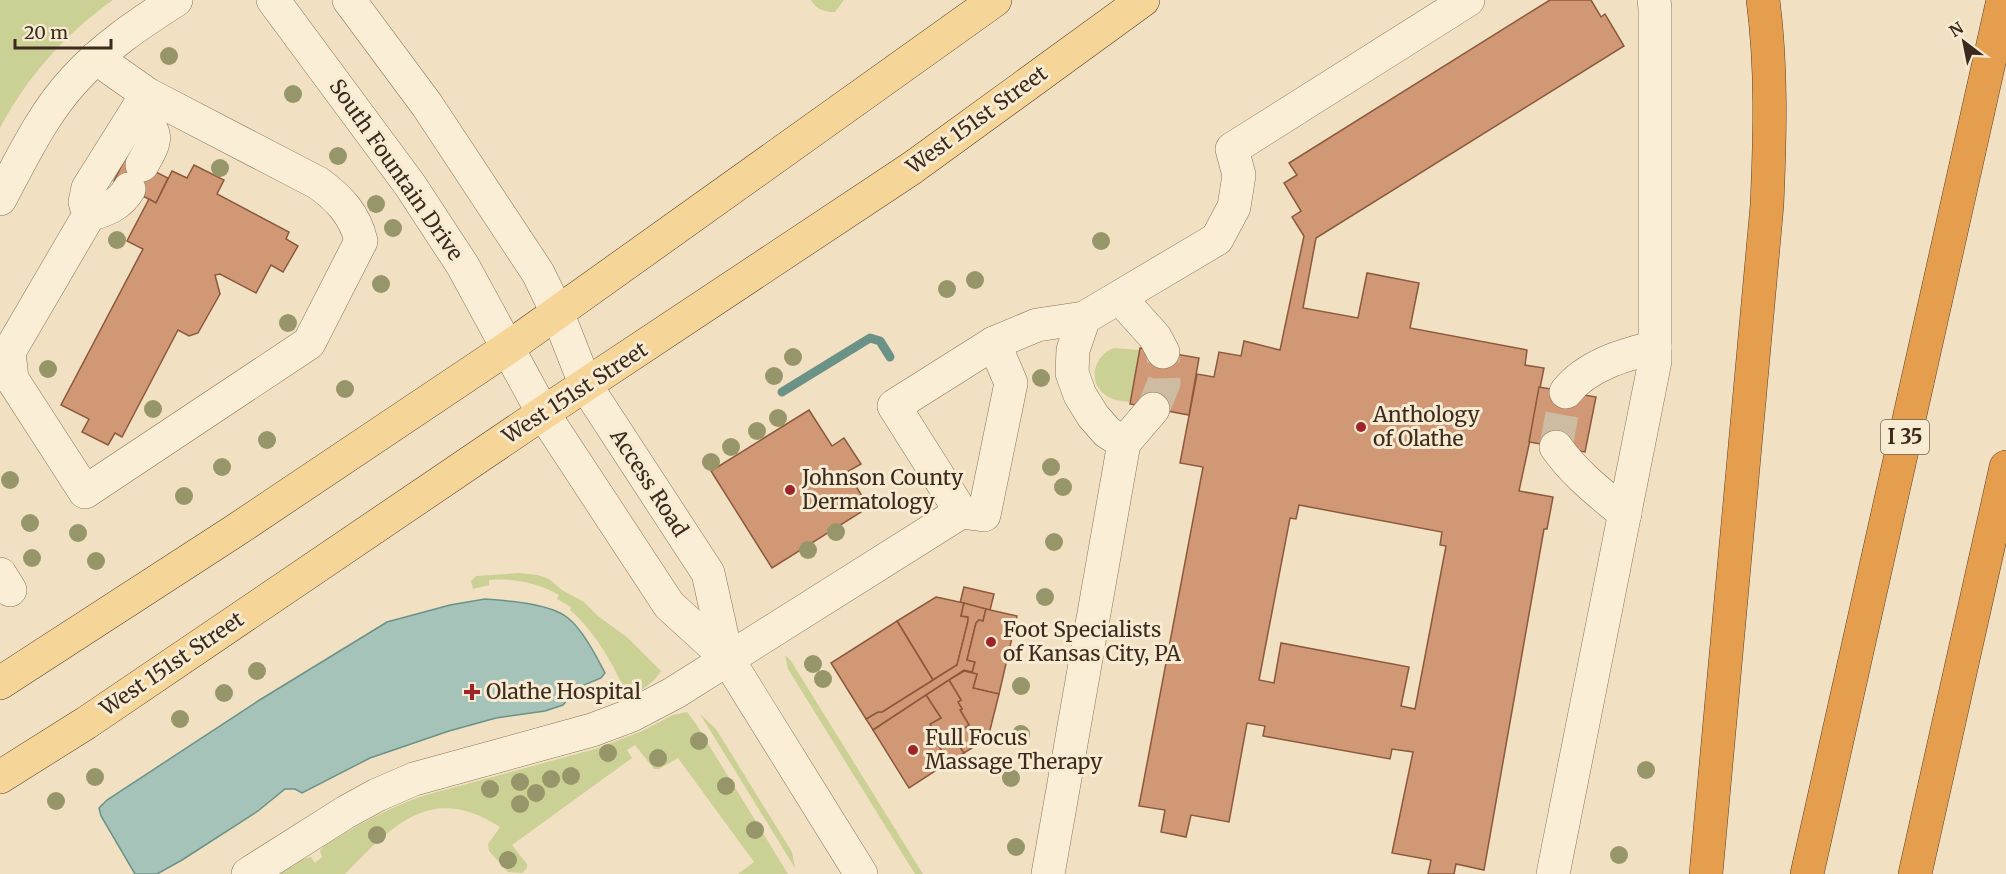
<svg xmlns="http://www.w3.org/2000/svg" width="2006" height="874" font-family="Merriweather,serif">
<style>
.green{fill:#cbd095}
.water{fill:#a5c3b9;stroke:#6b9287;stroke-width:1.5}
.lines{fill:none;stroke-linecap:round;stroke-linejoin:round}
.stream{stroke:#6b9287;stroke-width:9}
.building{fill:#d19876;stroke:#8c593c;stroke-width:1.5;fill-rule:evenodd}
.minor-tunnel{stroke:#cdbca1;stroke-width:33;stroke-dasharray:33 16;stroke-linecap:butt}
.minor-casing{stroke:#8c7258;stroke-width:34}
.major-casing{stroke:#59402c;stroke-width:34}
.highway-casing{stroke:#59402c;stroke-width:34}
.minor{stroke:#fbeed6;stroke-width:33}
.major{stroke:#f6d598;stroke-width:33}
.highway{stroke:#e59d4e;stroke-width:33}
.tree{fill:#97966a}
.poi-dot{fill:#9f2429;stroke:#f8ebd2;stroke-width:2}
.labels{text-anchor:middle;stroke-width:6;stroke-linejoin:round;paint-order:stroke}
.shield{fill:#f8ebd2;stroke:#746453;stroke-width:1.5}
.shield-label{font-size:20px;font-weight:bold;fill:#3b2a1d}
.street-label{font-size:21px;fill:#3b2a1d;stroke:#f8ebd2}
.poi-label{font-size:21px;fill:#3b2a1d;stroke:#f8ebd2;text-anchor:start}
</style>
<rect width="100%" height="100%" fill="#f1e1c2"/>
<g class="green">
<path d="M0 0H113C66 33 27 77 0 128Z"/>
<path d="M811 0H844L835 12C824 12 817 10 811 0Z"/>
<path d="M1114 348 1140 350 1130 402C1121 401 1111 400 1104 394 1087 379 1095 355 1114 348Z"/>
<path d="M520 573 538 575 549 579 562 590 584 602 598 616 628 638 661 671C653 684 642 690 628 697 613 664 597 634 570 610L571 607 557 599 559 595C538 583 513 578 489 580V585L473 589 471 581 476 576Z"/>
<path d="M785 655 791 661 923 874H915L788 669Z"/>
<path d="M687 712 696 724 788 874H738L754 862 678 758 659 769H654L635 745 627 750 632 758 512 845 527 864V868L522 873 508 872 489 851 488 844 500 827C431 782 392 826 345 874H279L304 859 311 857 315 863 322 857 320 851 324 846C356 826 389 807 426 795L595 749 640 732 673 715Z"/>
<path d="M700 714 716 729 792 852 795 868Z"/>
</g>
<path class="water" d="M485 599C508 601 550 603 568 618 583 630 596 656 605 673L601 678 577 688 563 705 545 711 496 718 449 731 370 758 302 793 295 789H285L258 811 182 860 157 874H135L101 816 99 808 107 800 258 701 387 622 450 605Z"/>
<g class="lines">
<path class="stream" d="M782 392 870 338 880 341 890 357"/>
</g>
<g class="building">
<path d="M1550 0H1591L1601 17 1605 14 1624 46 1316 238 1303 308 1358 318 1367 273 1419 283 1410 328 1527 350 1525 365 1544 368 1540 388 1543 389 1534 440H1530L1519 491 1553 497 1547 529H1544L1484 870 1456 864 1454 874H1428L1431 860 1392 853 1413 752 1392 749 1390 759 1263 736 1265 726 1247 723 1229 822 1191 815 1186 837 1161 832 1165 810 1139 806 1203 467 1180 463 1197 374 1214 377 1219 352 1241 356 1244 341 1280 350 1304 236 1292 217 1301 211 1284 183 1297 175 1289 163ZM1299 505 1442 532 1440 545 1446 546 1415 709 1401 706 1409 667 1281 643 1274 683 1259 680 1290 518 1296 519Z"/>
<path d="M126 157 168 178 156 203 114 181Z"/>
<path d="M194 165 224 180 217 194 289 232 286 239 298 246 283 272 271 265 256 293 220 274 215 275 220 294 198 333 189 336 178 330 122 437 115 433 108 445 82 432 89 419 61 405 143 249 127 241 149 199 156 203 172 171 187 178Z"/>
<path d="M1140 348 1199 358 1189 415 1130 404Z"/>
<path d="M1539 387 1596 397 1585 452 1529 442Z"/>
<path d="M809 410 832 446 844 438 861 464 847 472 869 507 772 568 711 471Z"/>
<path d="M964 587 994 594 990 610 960 603Z"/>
<path d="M936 597 964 603 961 616 968 617V621L957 665 933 680 897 621Z"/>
<path d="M964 603 986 609 983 621 979 620 976 623 967 660 975 662 972 672 964 670 873 730 866 719 878 712H882L957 665 968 621V617L961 616Z"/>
<path d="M986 609 1017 616 999 694 973 688 977 674 972 673 975 662 967 660 976 623 979 620 983 621Z"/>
<path d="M897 621 933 680 882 712H878L866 719 831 663Z"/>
<path d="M964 671 977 674 973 688 999 694 988 738 964 753 952 736 969 725 960 710 962 709 958 702 961 700 949 680Z"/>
<path d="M949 680 961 700 958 702 962 709 960 710 969 725 952 736 964 753 949 762 932 736 936 734 930 724 941 718 926 695Z"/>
<path d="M926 695 941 718 930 724 936 734 932 736 949 762 909 788 873 730Z"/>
</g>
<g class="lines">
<g class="minor-tunnel">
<path d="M1153 409 1164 383 1163 352"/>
<path d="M1556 447 1566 392"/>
</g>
<defs>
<g id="minor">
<path d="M273 0 410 185 463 266 543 413 669 605 727 658 861 874"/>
<path d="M349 0 427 105 538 273 557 312 586 386 708 573 727 658"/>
<path d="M96 58 147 94 318 183C339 198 355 215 361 241L309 343 85 492 12 379 9 352 89 215 85 202 88 188 147 94"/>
<path d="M138 109C157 137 159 135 142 165"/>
<path d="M0 199C22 158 43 113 75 79 104 47 140 23 176 0"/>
<path d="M89 215C106 210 120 205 129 189"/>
<path d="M1120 298 1155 337 1163 352"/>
<path d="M994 343 1037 325 1084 318"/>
<path d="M1566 392C1587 365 1624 355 1655 347"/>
<path d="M1124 443 1153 409"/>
<path d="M1556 447C1575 474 1600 493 1625 514"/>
<path d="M0 574 10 590"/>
<path d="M248 874 346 812 377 795 414 779 592 730 632 715 674 693 961 512 894 406 994 343 1011 383 984 515 961 512"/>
<path d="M1048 874 1124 443 1107 432 1093 416 1080 395 1072 373 1073 350 1084 318 1217 239 1234 207 1239 175 1232 149 1468 0"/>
<path d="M1553 874 1655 361V9L1654 0"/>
</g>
<g id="major">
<path d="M0 683 236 530 509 347 995 0"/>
<path d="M0 777 86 723 543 413 912 168 1143 0"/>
</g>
<g id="highway">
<path d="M1706 874 1767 205C1770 136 1772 68 1763 0"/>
<path d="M1807 874 2003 0"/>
<path d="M1915 874 2006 467"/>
</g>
</defs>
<use href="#minor" class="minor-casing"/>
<use href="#major" class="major-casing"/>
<use href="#highway" class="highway-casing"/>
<use href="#minor" class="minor"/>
<use href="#major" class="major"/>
<use href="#highway" class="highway"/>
</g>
<g class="tree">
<circle cx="169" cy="56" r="9"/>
<circle cx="293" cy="94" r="9"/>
<circle cx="338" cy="156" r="9"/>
<circle cx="220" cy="168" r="9"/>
<circle cx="376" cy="204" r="9"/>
<circle cx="393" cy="228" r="9"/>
<circle cx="117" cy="240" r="9"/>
<circle cx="1101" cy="241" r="9"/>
<circle cx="975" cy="280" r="9"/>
<circle cx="381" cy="284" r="9"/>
<circle cx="947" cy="289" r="9"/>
<circle cx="288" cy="323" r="9"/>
<circle cx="793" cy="357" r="9"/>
<circle cx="48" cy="369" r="9"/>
<circle cx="774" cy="376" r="9"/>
<circle cx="1041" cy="378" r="9"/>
<circle cx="345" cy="389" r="9"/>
<circle cx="153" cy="409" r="9"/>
<circle cx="778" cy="418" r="9"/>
<circle cx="757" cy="431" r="9"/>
<circle cx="267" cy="440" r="9"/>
<circle cx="731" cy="447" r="9"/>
<circle cx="711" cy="462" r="9"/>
<circle cx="222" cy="467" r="9"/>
<circle cx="1051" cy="467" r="9"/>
<circle cx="10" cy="480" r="9"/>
<circle cx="1063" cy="487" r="9"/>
<circle cx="184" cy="496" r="9"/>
<circle cx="875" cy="503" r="9"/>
<circle cx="30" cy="523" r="9"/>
<circle cx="836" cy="532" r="9"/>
<circle cx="78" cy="533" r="9"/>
<circle cx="1054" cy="542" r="9"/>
<circle cx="808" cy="550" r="9"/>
<circle cx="32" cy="558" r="9"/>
<circle cx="96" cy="561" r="9"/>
<circle cx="1045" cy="597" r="9"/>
<circle cx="813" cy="664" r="9"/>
<circle cx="257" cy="671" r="9"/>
<circle cx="823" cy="679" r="9"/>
<circle cx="1021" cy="686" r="9"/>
<circle cx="224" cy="693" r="9"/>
<circle cx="180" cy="719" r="9"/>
<circle cx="1021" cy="734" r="9"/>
<circle cx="699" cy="741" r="9"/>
<circle cx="608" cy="753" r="9"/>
<circle cx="658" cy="758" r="9"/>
<circle cx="1646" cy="770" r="9"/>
<circle cx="571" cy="776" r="9"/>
<circle cx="95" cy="777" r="9"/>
<circle cx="1011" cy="778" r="9"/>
<circle cx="551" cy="779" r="9"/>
<circle cx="520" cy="782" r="9"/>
<circle cx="726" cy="786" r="9"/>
<circle cx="490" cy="789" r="9"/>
<circle cx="536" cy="793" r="9"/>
<circle cx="56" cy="801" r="9"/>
<circle cx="520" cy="804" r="9"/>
<circle cx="755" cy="830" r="9"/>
<circle cx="377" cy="835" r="9"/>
<circle cx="1016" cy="847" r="9"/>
<circle cx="1619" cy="855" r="9"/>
<circle cx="508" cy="860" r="9"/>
</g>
<g class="poi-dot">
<circle cx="1361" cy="427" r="6"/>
<circle cx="790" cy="490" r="6"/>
<circle cx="991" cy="642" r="6"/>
<path d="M469 683h6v6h6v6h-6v6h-6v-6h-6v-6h6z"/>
<circle cx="913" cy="750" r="6"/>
</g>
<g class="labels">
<rect class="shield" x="1881" y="420" width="48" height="34" rx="4.5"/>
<g class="shield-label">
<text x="1905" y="444">I 35</text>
</g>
<g class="street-label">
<text transform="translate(977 120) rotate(-36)" y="7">West 151st Street</text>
<text transform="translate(396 170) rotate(55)" y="7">South Fountain Drive</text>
<text transform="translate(575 393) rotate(-33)" y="7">West 151st Street</text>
<text transform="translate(649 483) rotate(57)" y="7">Access Road</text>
<text transform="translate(172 664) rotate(-34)" y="7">West 151st Street</text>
</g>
<g class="poi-label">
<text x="1373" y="422">Anthology<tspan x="1373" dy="24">of Olathe</tspan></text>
<text x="802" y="485">Johnson County<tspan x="802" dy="24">Dermatology</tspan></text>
<text x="1003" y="637">Foot Specialists<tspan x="1003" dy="24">of Kansas City, PA</tspan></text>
<text x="486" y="699">Olathe Hospital</text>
<text x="925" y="745">Full Focus<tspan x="925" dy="24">Massage Therapy</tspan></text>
</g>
</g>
<g transform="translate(1964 42) rotate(328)" stroke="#f8ebd2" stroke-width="4.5" paint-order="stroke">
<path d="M0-4.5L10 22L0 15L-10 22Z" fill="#3b2a1d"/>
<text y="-9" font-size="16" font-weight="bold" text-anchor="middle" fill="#3b2a1d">N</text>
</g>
<path d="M15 39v9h96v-9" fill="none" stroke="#3b2a1d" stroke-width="3"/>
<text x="24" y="39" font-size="18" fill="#3b2a1d" stroke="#f8ebd2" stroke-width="4.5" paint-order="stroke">20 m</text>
</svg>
